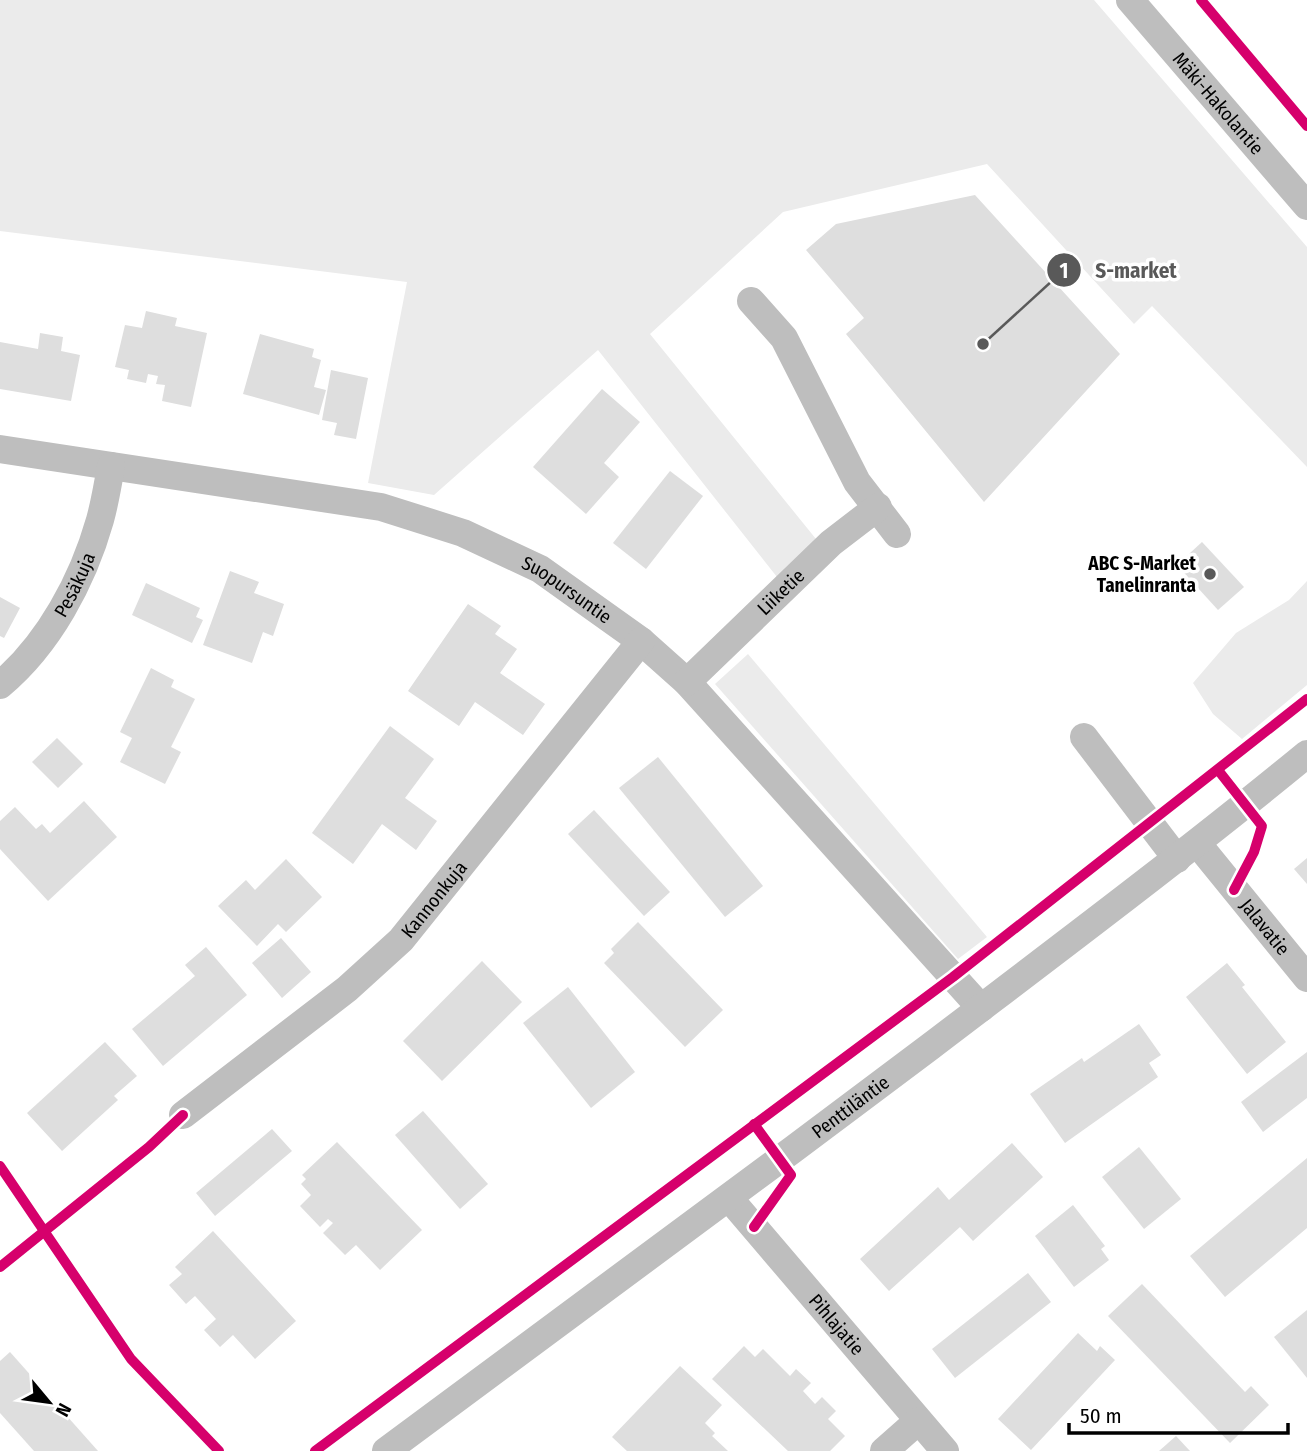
<svg xmlns="http://www.w3.org/2000/svg" width="1307" height="1451" font-family="'Fira Sans Condensed',sans-serif">
<style>
.green{fill:#ebebeb}
.building{fill:#dedede}
.lines{fill:none;stroke-linecap:round;stroke-linejoin:round}
.minor{stroke:#bebebe;stroke-width:28}
.cycleway-casing{stroke:#fff;stroke-width:15}
.cycleway{stroke:#d6006c;stroke-width:10}
.poi-dot{fill:#595959;stroke:#fff;stroke-width:2.5}
.labels{text-anchor:middle;stroke-width:7;stroke-linejoin:round;paint-order:stroke}
.street-label{font-size:19px;fill:#000;stroke:#fff}
.poi-label{font-size:19px;font-weight:bold;fill:#000;stroke:#fff;text-anchor:end}
.leader{fill:none;stroke:#595959;stroke-width:2.5}
.callout-dot{fill:#595959;stroke:#fff;stroke-width:2.5}
.mark-label{font-size:21px;text-anchor:middle;font-weight:bold;fill:#fff}
.callout-label{font-size:21px;text-anchor:middle;font-weight:bold;fill:#595959;stroke:#fff;stroke-width:7;stroke-linejoin:round;paint-order:stroke}
</style>
<rect width="100%" height="100%" fill="#fff"/>
<g class="green">
<path d="M0 0H1094L1307 247V467L1152 306 1134 324 987 164 783 212 650 334 816 539 777 577 598 350 434 495 368 483 407 282 0 231Z"/>
<path d="M1307 581V685L1242 739 1213 714 1193 683 1236 633 1289 600Z"/>
<path d="M748 654 987 937 958 959 715 684Z"/>
</g>
<g class="building">
<path d="M975 195 1120 354 984 502 846 334 864 318 806 250 836 224Z"/>
<path d="M146 311 177 318 175 326 207 333 191 407 162 401 165 385 156 384 158 376 148 374 146 383 127 379 129 370 115 367 125 325 142 328Z"/>
<path d="M40 333 63 337 61 351 80 355 71 401 0 389V342L38 349Z"/>
<path d="M260 334 314 349 312 357 321 360 314 387 326 390 319 415 243 394Z"/>
<path d="M331 370 368 378 356 439 334 435 337 423 322 420Z"/>
<path d="M602 389 640 422 604 463 619 477 586 514 533 467Z"/>
<path d="M670 471 703 496 646 569 613 543Z"/>
<path d="M1202 542 1244 587 1218 610 1177 565Z"/>
<path d="M230 571 259 582 254 593 284 604 273 636 263 632 252 663 203 645Z"/>
<path d="M146 583 200 608 196 617 203 620 192 643 132 615Z"/>
<path d="M0 597 20 608 4 638 0 636Z"/>
<path d="M468 604 501 626 495 634 517 649 500 673 545 704 523 735 475 702 459 726 408 691Z"/>
<path d="M151 668 174 680 171 687 195 699 171 747 181 752 165 784 120 762 132 738 120 732Z"/>
<path d="M390 726 434 759 405 798 437 821 416 850 382 824 353 864 312 833Z"/>
<path d="M57 738 83 764 58 788 32 762Z"/>
<path d="M658 757 763 886 725 917 619 788Z"/>
<path d="M84 801 117 837 48 901 0 849V821L15 807 36 829 42 824 50 833Z"/>
<path d="M594 810 670 892 644 916 568 834Z"/>
<path d="M1307 858V884L1294 869Z"/>
<path d="M286 859 322 897 286 932 278 924 257 946 218 906 246 880 255 890Z"/>
<path d="M638 922 723 1010 685 1047 604 963 614 953 611 949Z"/>
<path d="M281 938 311 972 282 998 252 963Z"/>
<path d="M206 947 247 995 163 1066 132 1029 195 976 185 965Z"/>
<path d="M482 961 522 1002 442 1081 403 1041Z"/>
<path d="M1227 963 1245 985 1242 987 1286 1042 1247 1074 1186 997Z"/>
<path d="M568 987 635 1072 591 1108 523 1023Z"/>
<path d="M1139 1024 1161 1055 1149 1063 1158 1077 1065 1143 1030 1094 1082 1058 1084 1062Z"/>
<path d="M105 1042 137 1076 114 1096 118 1100 62 1151 27 1113Z"/>
<path d="M1307 1052V1098L1263 1132 1241 1102Z"/>
<path d="M423 1111 488 1184 460 1209 395 1135Z"/>
<path d="M272 1129 292 1151 215 1216 196 1193Z"/>
<path d="M337 1142 422 1230 380 1270 356 1245 345 1255 323 1233 333 1223 328 1219 320 1227 300 1206 311 1195 301 1184 306 1179 302 1175Z"/>
<path d="M1012 1143 1043 1177 973 1241 960 1227 889 1291 860 1259 938 1187 949 1200Z"/>
<path d="M1139 1147 1181 1199 1144 1229 1102 1177Z"/>
<path d="M1307 1158V1228L1225 1297 1190 1256Z"/>
<path d="M1073 1205 1105 1246 1101 1249 1109 1260 1074 1287 1035 1236Z"/>
<path d="M213 1231 296 1321 255 1359 233 1335 220 1347 204 1330 216 1319 195 1296 186 1304 169 1285 182 1274 175 1267Z"/>
<path d="M1028 1273 1051 1302 955 1378 932 1349Z"/>
<path d="M1142 1284 1245 1392 1251 1386 1269 1405 1230 1443 1108 1316Z"/>
<path d="M1307 1310V1378L1274 1337Z"/>
<path d="M1078 1333 1097 1351 1100 1346 1115 1360 1031 1450 998 1419Z"/>
<path d="M744 1346 755 1357 763 1349 790 1376 796 1369 811 1383 803 1391 815 1404 822 1397 836 1411 828 1419 845 1436 830 1451H788L712 1379Z"/>
<path d="M10 1352 98 1451H34L0 1413V1361Z"/>
<path d="M680 1366 722 1405 705 1423 715 1433 712 1436 728 1451H627L612 1437Z"/>
<path d="M1176 1436 1190 1451H1159Z"/>
</g>
<g class="lines">
<g class="minor">
<path id="s1" d="M1130 0 1307 206"/>
<path d="M751 301 784 338 857 482 897 534"/>
<path id="s2" d="M0 449 381 507 463 533 540 569 641 641 687 682 981 1008"/>
<path id="s3" d="M687 682 831 543 878 507"/>
<path id="s4" d="M0 685C49 644 83 580 100 520 105 502 108 484 111 466"/>
<path d="M1084 737 1177 859"/>
<path id="s5" d="M1197 843 1307 978"/>
<path id="s6" d="M183 1115 347 989 401 940 641 641"/>
<path id="s7" d="M729 1198 945 1451"/>
<path id="s8" d="M386 1451C568 1317 750 1182 931 1046 1057 950 1184 855 1307 754"/>
<path d="M884 1451 918 1421"/>
</g>
<defs>
<g id="cycleway">
<path d="M1201 0 1307 126"/>
<path d="M1218 770 1262 826 1254 852 1234 890"/>
<path d="M754 1124 791 1175 754 1227"/>
<path d="M0 1166 131 1359 219 1451"/>
<path d="M0 1267 149 1147 183 1115"/>
<path d="M315 1451 953 977 1307 699"/>
</g>
</defs>
<use href="#cycleway" class="cycleway-casing"/>
<use href="#cycleway" class="cycleway"/>
</g>
<circle class="poi-dot" cx="1210" cy="574" r="7"/>
<g class="labels">
<g class="street-label">
<text dy="7" stroke="none"><textPath href="#s1" startOffset="136">Mäki-Hakolantie</textPath></text>
<text dy="7" stroke="none"><textPath href="#s4" startOffset="126">Pesäkuja</textPath></text>
<text dy="7" stroke="none"><textPath href="#s2" startOffset="590">Suopursuntie</textPath></text>
<text dy="7" stroke="none"><textPath href="#s3" startOffset="130">Liiketie</textPath></text>
<text dy="7" stroke="none"><textPath href="#s6" startOffset="332">Kannonkuja</textPath></text>
<text dy="7" stroke="none"><textPath href="#s5" startOffset="108">Jalavatie</textPath></text>
<text dy="7" stroke="none"><textPath href="#s8" startOffset="578">Penttiläntie</textPath></text>
<text dy="7" stroke="none"><textPath href="#s7" startOffset="166">Pihlajatie</textPath></text>
</g>
<g class="poi-label">
<text x="1196" y="570">ABC S-Market<tspan x="1196" dy="22">Tanelinranta</tspan></text>
</g>
</g>
<path class="leader" d="M983 344L1064 270"/>
<g class="callout-dot">
<circle cx="983" cy="344" r="7"/>
<circle cx="1064" cy="270" r="18"/>
</g>
<g class="mark-label">
<text x="1064" y="278">1</text>
</g>
<g class="callout-label">
<text x="1136" y="278">S-market</text>
</g>
<g transform="translate(49 1402) rotate(119)" stroke="#ffffff" stroke-width="5" paint-order="stroke">
<path d="M0-5L12 26L0 18L-12 26Z" fill="#000000"/>
<text y="-10" font-size="19" font-weight="bold" text-anchor="middle" fill="#000000">N</text>
</g>
<path d="M1069 1423v10h219v-10" fill="none" stroke="#000000" stroke-width="3.5"/>
<text x="1080" y="1423" font-size="21" fill="#000000" stroke="#ffffff" stroke-width="5" paint-order="stroke">50 m</text>
</svg>
